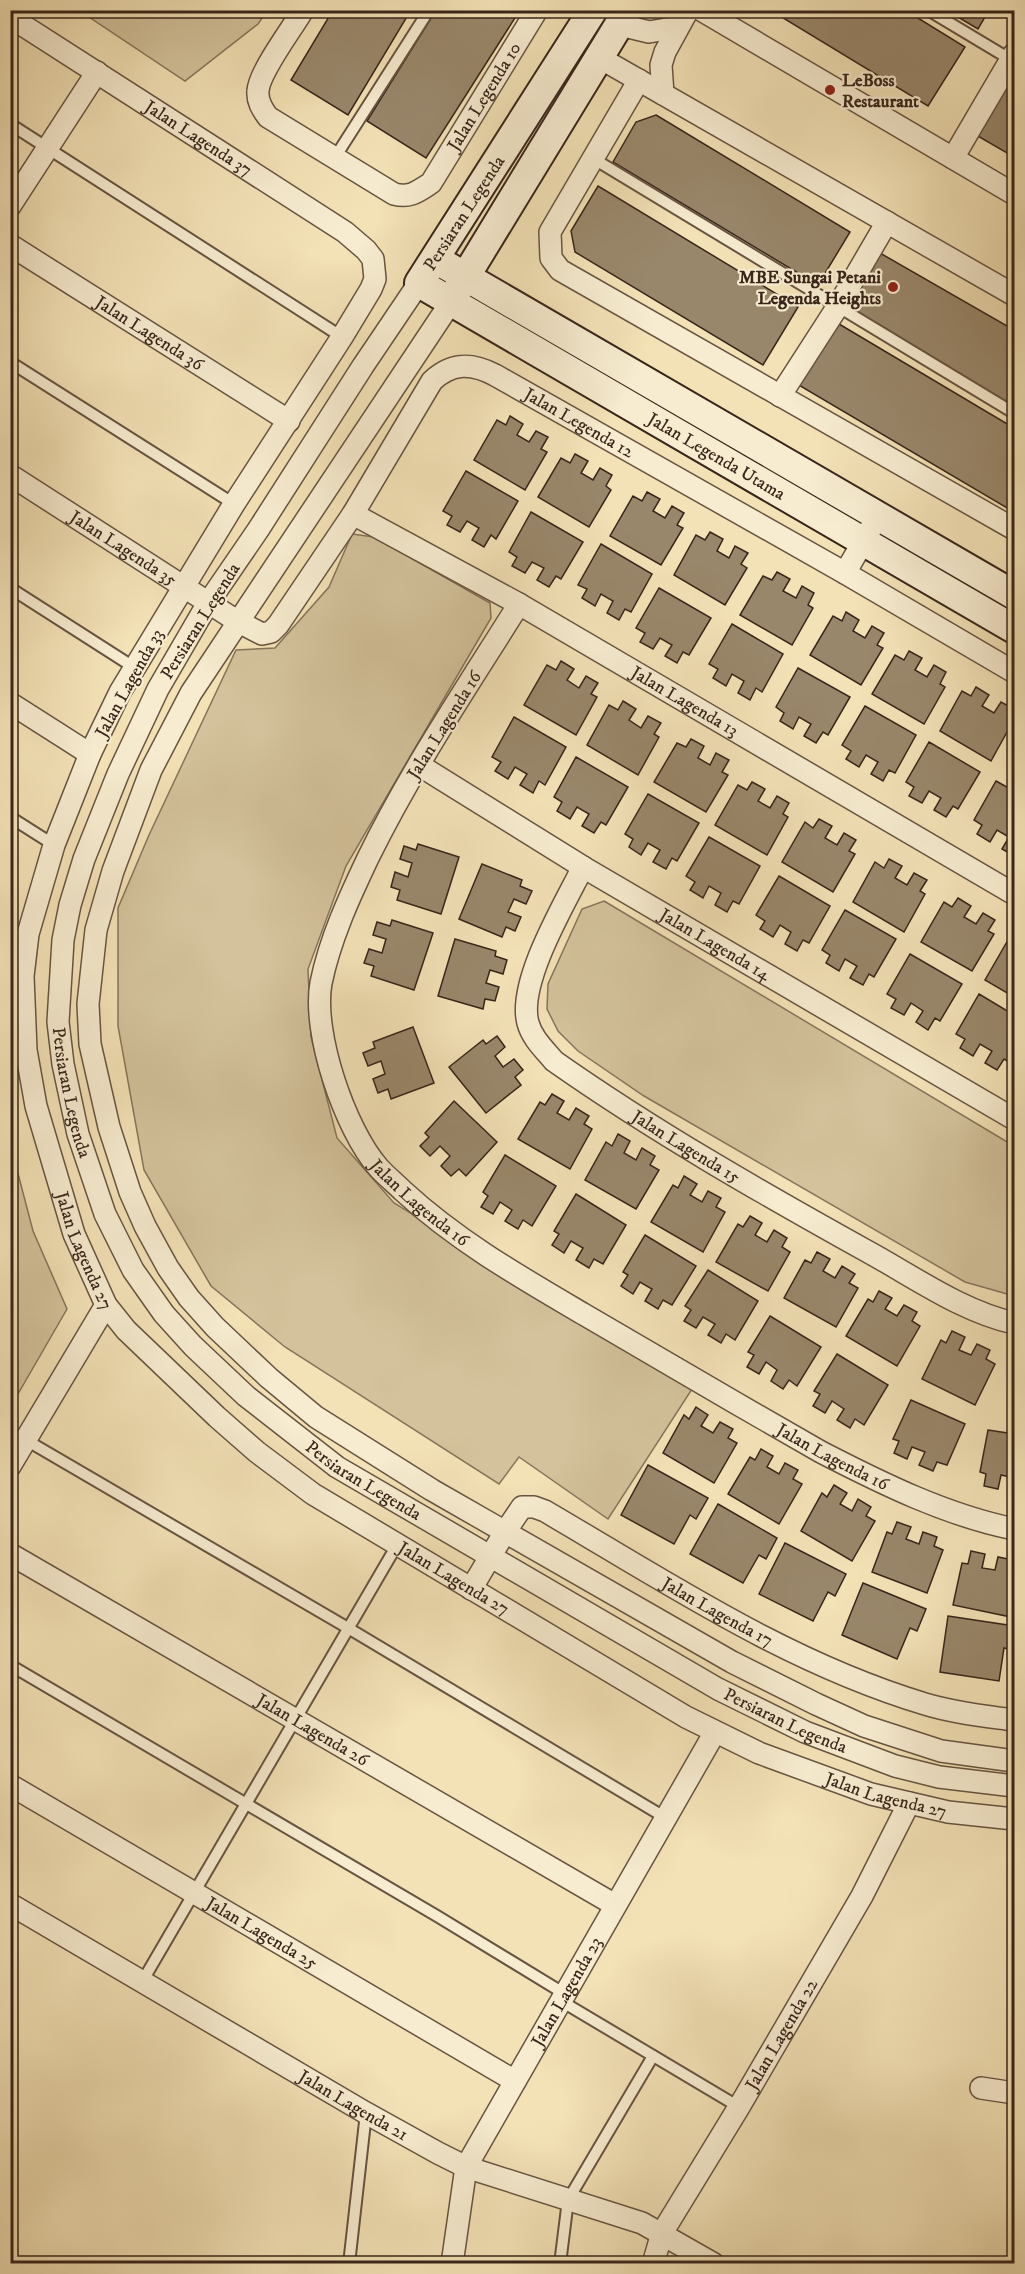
<svg xmlns="http://www.w3.org/2000/svg" width="1025" height="2274" font-family="'IM FELL DW Pica',serif">
<style>
.green{fill:#d3c29b;stroke:#86745a;stroke-width:1.5}
.building{fill:#99876b;stroke:#38251a;stroke-width:1.5}
.lines{fill:none;stroke-linecap:round;stroke-linejoin:round}
.lane-casing{stroke:#675441;stroke-width:14}
.street-casing{stroke:#675441;stroke-width:24}
.secondary-casing{stroke:#38251a;stroke-width:32}
.lane{stroke:#f7ecd0;stroke-width:10}
.street{stroke:#f7ecd0;stroke-width:21}
.secondary{stroke:#f7ecd0;stroke-width:28}
.poi-dot{fill:#8f2418;stroke:#f7ecd0;stroke-width:2}
.labels{text-anchor:middle;stroke-width:4.5;stroke-linejoin:round;paint-order:stroke}
.poi-label{font-size:18px;font-weight:bold;fill:#38251a;stroke:#f7ecd0;text-anchor:start}
.street-label{font-size:18px;fill:#38251a;stroke:#f7ecd0}
</style>
<rect width="100%" height="100%" fill="#f3e2b6"/>
<filter id="stains"><feTurbulence type="fractalNoise" baseFrequency=".00333" numOctaves="4"/><feColorMatrix values="0 0 0 0 .2 0 0 0 0 .09 0 0 0 0 .02 0 0 0 .5 -.17"/></filter>
<radialGradient id="worn" r=".72"><stop offset=".6" stop-color="#630" stop-opacity="0"/><stop offset="1" stop-color="#630" stop-opacity=".3"/></radialGradient>
<g class="green">
<path d="M80 11H267L258 24 185 81Z"/>
<path d="M352 534 374 537 490 603 491 618 346 866 308 969 311 1037 337 1138 394 1203 694 1386 608 1519 519 1457 499 1484 285 1347 211 1286 144 1170 118 1026V908L149 835 236 650 275 648 329 587Z"/>
<path d="M604 901 1014 1146V1296L965 1282 644 1096 578 1051 558 1031 547 1009 548 984 582 909Z"/>
<path d="M10 1143 33 1231 67 1309 11 1406Z"/>
</g>
<g class="building">
<path d="M333 10H411L348 115 291 80Z"/>
<path d="M436 10H520L426 158 367 121Z"/>
<path d="M770 10H905L965 47 928 106Z"/>
<path d="M946 10H989L978 29Z"/>
<path d="M1014 74V157L976 135Z"/>
<path d="M656 115 850 232 818 285 613 162 636 122Z"/>
<path d="M598 186 798 307 763 365 575 252 571 231Z"/>
<path d="M873 249 1014 330V406L841 307Z"/>
<path d="M834 321 1014 428V512L797 384Z"/>
<path d="M510 416 523 424 517 435 529 442 536 431 548 437 541 449 547 452 525 490 474 460 497 420 506 425Z"/>
<path d="M575 454 588 461 581 473 593 480 600 468 612 475 606 486 611 490 589 527 538 497 561 458 570 463Z"/>
<path d="M466 471 518 501 496 539 491 535 484 547 472 540 479 528 467 521 460 532 447 525 452 516 443 511Z"/>
<path d="M647 492 660 499 653 511 665 518 672 506 684 513 677 525 683 528 661 565 610 536 633 496 642 501Z"/>
<path d="M531 512 583 542 561 579 556 576 549 587 537 580 544 568 532 562 525 573 512 566 517 557 509 552Z"/>
<path d="M710 532 723 539 717 551 729 558 735 546 748 553 741 564 747 568 725 605 674 575 696 535 705 540Z"/>
<path d="M601 544 652 574 631 612 625 609 619 620 607 613 613 601 601 594 595 606 582 598 587 589 578 585Z"/>
<path d="M777 572 790 579 783 591 796 598 802 586 814 593 808 605 813 608 792 645 740 615 763 576 772 580Z"/>
<path d="M659 588 711 618 689 655 683 652 677 663 665 656 672 645 660 638 653 649 640 642 645 633 636 628Z"/>
<path d="M846 612 859 620 853 631 865 638 872 626 884 633 877 645 883 648 861 685 810 655 833 616 842 621Z"/>
<path d="M732 624 783 654 762 692 756 688 750 700 738 693 744 681 732 674 726 686 713 678 718 669 709 664Z"/>
<path d="M909 651 922 658 915 670 927 677 934 665 946 672 940 684 945 687 924 724 872 694 895 655 904 660Z"/>
<path d="M561 661 574 669 567 680 579 688 586 676 598 683 591 694 597 697 576 735 524 705 547 665 556 670Z"/>
<path d="M798 668 850 697 828 735 823 732 816 743 804 736 811 724 799 717 793 729 780 721 784 713 776 707Z"/>
<path d="M976 687 989 695 982 706 994 713 1001 702 1014 709 1007 720 1012 723 991 761 940 731 962 691 971 696Z"/>
<path d="M623 701 636 709 629 720 641 728 648 716 661 723 654 734 659 737 638 775 587 745 609 705 618 710Z"/>
<path d="M865 706 916 735 895 773 889 770 883 781 871 774 878 762 866 755 859 767 846 759 851 751 842 745Z"/>
<path d="M514 717 566 747 545 785 539 781 533 793 520 785 527 774 515 767 508 779 495 771 501 762 492 757Z"/>
<path d="M691 739 704 746 698 758 710 765 716 753 729 760 722 772 728 775 706 812 654 782 677 743 686 747Z"/>
<path d="M929 742 980 772 958 809 953 806 946 817 934 810 941 798 929 791 922 803 909 796 914 787 906 782Z"/>
<path d="M576 757 628 787 606 825 601 822 594 833 582 826 589 814 577 807 570 819 557 811 562 802 554 797Z"/>
<path d="M996 781 1014 791V856L1002 849 1009 837 997 830 990 842 977 834 982 825 974 820Z"/>
<path d="M752 782 765 789 758 801 770 808 777 796 789 803 783 814 788 817 767 855 715 825 738 785 747 790Z"/>
<path d="M648 794 699 823 677 861 672 858 666 869 653 862 660 850 648 843 641 855 629 847 633 839 625 834Z"/>
<path d="M819 819 832 826 825 838 837 845 844 833 856 840 849 851 855 854 833 892 782 862 805 822 813 828Z"/>
<path d="M709 837 760 866 739 904 733 901 727 912 715 905 721 893 709 886 703 898 690 890 695 882 686 876Z"/>
<path d="M418 844 459 857 441 914 397 900 400 890 391 887 395 872 408 877 412 863 400 859 404 846 416 850Z"/>
<path d="M889 859 902 866 895 878 907 885 914 873 927 880 920 891 925 894 904 932 853 902 875 862 884 868Z"/>
<path d="M482 864 522 880 520 886 532 891 526 904 514 899 508 912 521 917 515 931 506 927 502 937 459 919Z"/>
<path d="M779 876 830 906 809 943 803 940 797 951 785 944 791 932 780 925 773 937 760 929 765 921 756 915Z"/>
<path d="M958 898 971 906 964 917 976 924 983 913 995 920 988 931 994 934 972 971 921 942 944 902 952 907Z"/>
<path d="M845 910 896 939 874 977 869 974 863 985 850 978 857 966 845 959 839 971 826 963 830 955 822 950Z"/>
<path d="M392 920 433 933 414 990 371 976 374 966 364 963 369 949 382 953 386 939 373 935 377 922 390 926Z"/>
<path d="M455 939 496 951 495 956 507 960 503 974 490 970 486 983 499 987 495 1001 485 999 483 1009 438 996Z"/>
<path d="M1008 940 1014 944V997L985 980Z"/>
<path d="M910 954 962 984 940 1021 935 1018 928 1030 916 1022 923 1011 911 1003 904 1015 891 1008 896 999 887 994Z"/>
<path d="M979 994 1014 1015V1052L1009 1062 1004 1059 997 1070 985 1063 992 1051 980 1044 973 1056 960 1048 965 1039 956 1034Z"/>
<path d="M413 1027 434 1083 391 1099 388 1089 378 1093 373 1079 385 1074 381 1061 368 1066 363 1053 375 1048 373 1042Z"/>
<path d="M497 1036 505 1047 495 1056 503 1067 514 1059 523 1070 515 1077 521 1085 486 1113 449 1067 483 1040 486 1044Z"/>
<path d="M552 1094 564 1101 557 1113 569 1120 576 1108 589 1116 584 1124 592 1129 570 1169 518 1139 540 1102 545 1105Z"/>
<path d="M454 1101 497 1142 466 1176 459 1169 451 1176 441 1166 450 1156 440 1146 430 1156 420 1146 429 1137 425 1133Z"/>
<path d="M618 1134 630 1141 624 1153 636 1160 642 1148 655 1156 650 1165 659 1170 636 1209 585 1180 606 1142 612 1146Z"/>
<path d="M505 1155 556 1186 532 1226 523 1220 518 1229 505 1221 512 1210 500 1202 493 1214 481 1207 488 1196 483 1192Z"/>
<path d="M684 1176 697 1184 690 1195 702 1202 708 1191 721 1198 716 1207 725 1212 703 1252 651 1222 673 1185 678 1188Z"/>
<path d="M576 1194 626 1225 603 1264 594 1259 589 1268 576 1260 583 1248 571 1241 564 1253 552 1245 559 1234 554 1231Z"/>
<path d="M750 1216 762 1223 755 1235 767 1242 774 1230 787 1238 782 1247 790 1252 768 1291 716 1262 738 1224 743 1227Z"/>
<path d="M645 1235 696 1266 672 1305 663 1300 658 1309 645 1301 652 1289 640 1282 633 1294 621 1286 628 1275 623 1272Z"/>
<path d="M817 1252 830 1259 823 1271 835 1278 842 1266 855 1274 849 1283 858 1288 836 1327 784 1298 805 1260 811 1263Z"/>
<path d="M708 1270 758 1301 735 1340 726 1334 721 1343 708 1335 715 1324 703 1317 696 1328 684 1321 691 1310 685 1306Z"/>
<path d="M879 1291 892 1298 885 1309 897 1316 904 1305 917 1312 912 1321 920 1326 897 1366 846 1336 868 1299 873 1302Z"/>
<path d="M770 1316 821 1347 797 1386 789 1380 783 1389 771 1381 777 1370 766 1362 759 1374 747 1367 754 1355 748 1352Z"/>
<path d="M952 1331 965 1337 959 1350 971 1355 977 1344 990 1350 986 1359 995 1364 975 1405 922 1379 941 1340 946 1343Z"/>
<path d="M837 1354 888 1385 864 1425 855 1419 850 1428 837 1420 844 1409 832 1401 825 1413 813 1406 820 1394 814 1391Z"/>
<path d="M911 1400 965 1424 947 1465 937 1462 933 1471 919 1465 925 1452 912 1447 907 1459 894 1453 899 1441 893 1439Z"/>
<path d="M696 1407 708 1415 701 1426 713 1433 720 1422 733 1429 728 1438 737 1443 714 1483 663 1453 684 1415 689 1419Z"/>
<path d="M988 1430 1014 1434V1492L1012 1491 1014 1478 1001 1475 998 1489 984 1486 986 1474 980 1472Z"/>
<path d="M761 1449 773 1456 767 1467 779 1474 785 1463 798 1470 793 1479 802 1484 779 1524 728 1494 750 1457 755 1460Z"/>
<path d="M648 1465 708 1498 696 1519 690 1515 674 1544 621 1515Z"/>
<path d="M834 1485 847 1493 840 1504 852 1511 858 1499 871 1507 866 1516 875 1521 852 1561 801 1531 822 1493 827 1497Z"/>
<path d="M718 1504 777 1538 766 1559 759 1555 743 1583 690 1554Z"/>
<path d="M897 1522 911 1527 906 1539 919 1544 923 1532 937 1537 934 1546 943 1550 927 1593 872 1572 887 1532 892 1534Z"/>
<path d="M785 1543 846 1574 835 1596 828 1592 813 1621 759 1594Z"/>
<path d="M971 1551 985 1554 982 1568 995 1570 998 1557 1013 1560 1011 1570 1014 1571V1602L1011 1617 953 1605 962 1563 968 1564Z"/>
<path d="M863 1583 926 1609 917 1631 910 1628 897 1659 842 1635Z"/>
<path d="M948 1616 1014 1626 1012 1650 1004 1648 999 1681 940 1672Z"/>
</g>
<g class="lines">
<defs>
<g id="lane">
<path d="M928 10 1013 61"/>
<path d="M10 124 342 337"/>
<path d="M334 159 429 10"/>
<path d="M594 159 1014 413"/>
<path d="M10 362 234 504"/>
<path d="M10 588 135 668"/>
<path d="M10 817 54 845"/>
<path d="M26 1440 348 1628 666 1818"/>
<path d="M10 1665 437 1916 565 1994"/>
<path d="M142 1982 397 1545"/>
<path d="M561 2001 739 2107"/>
<path d="M349 2264 366 2113"/>
<path d="M560 2264 568 2200 653 2056"/>
</g>
<g id="street">
<path id="s1" d="M303 10C292 29 259 72 258 91 257 101 262 109 268 117L394 194C410 198 417 192 431 183L537 10"/>
<path d="M701 10 1014 194"/>
<path id="s2" d="M10 17 345 232 366 250 373 259 375 279 371 289 342 337 234 504 120 692 90 754 54 845 28 934 23 976 26 1050 36 1106 74 1234 106 1305 126 1330 217 1417 257 1452 313 1494 686 1717 759 1753 871 1794 948 1812 1014 1819"/>
<path d="M620 25 649 32 678 27"/>
<path d="M600 58 1014 295"/>
<path d="M639 80 550 232 551 258 560 270 1014 529"/>
<path d="M663 94 661 65 665 52 688 10"/>
<path d="M953 158 1014 54"/>
<path d="M10 206 97 72"/>
<path id="s3" d="M10 245 289 421"/>
<path id="s4" d="M419 283 363 366 258 530 208 603 158 689 118 774 84 859 70 905 63 940 58 1022 63 1064 78 1134 105 1214 133 1270 164 1314 193 1346 246 1396 337 1467 718 1689 805 1732 895 1766 939 1777 1014 1786"/>
<path d="M451 302 191 693 151 770 113 871 96 930 88 1004 90 1044 109 1127 130 1192 145 1226 168 1268 189 1298 215 1327 269 1378 316 1417 432 1490 732 1662 816 1704 864 1726 941 1751 1014 1761"/>
<path d="M780 396 838 306 887 222"/>
<path id="s5" d="M10 475 237 621 262 634 271 632 278 625 353 514 432 381C452 362 472 363 495 375L845 573 1014 672"/>
<path id="s6" d="M353 514 519 604 1014 894"/>
<path d="M845 573 878 516"/>
<path id="s7" d="M519 604C467 687 411 770 368 858 349 898 330 939 321 983 312 1033 345 1129 378 1167 386 1176 395 1183 403 1191 457 1241 522 1278 585 1315 663 1361 742 1407 821 1452 883 1484 946 1515 1014 1529"/>
<path d="M10 703 90 754"/>
<path id="s8" d="M419 765 583 867 1014 1119"/>
<path id="s9" d="M583 867C565 903 517 983 528 1023 532 1038 544 1049 554 1061 655 1132 764 1194 872 1254 917 1279 964 1312 1014 1323"/>
<path d="M10 1466 106 1305"/>
<path id="s10" d="M10 1554 615 1905"/>
<path id="s11" d="M471 1589 505 1532 522 1507H534L545 1511C668 1583 788 1663 925 1704 954 1713 985 1716 1014 1720"/>
<path id="s12" d="M10 1785 515 2081"/>
<path id="s13" d="M10 1904 366 2113 438 2153 466 2167 642 2223 714 2264"/>
<path d="M981 2088 1014 2093"/>
<path id="s14" d="M452 2264 466 2167 715 1732"/>
<path id="s15" d="M653 2264 662 2233 739 2107 862 1896 909 1803"/>
</g>
<g id="secondary">
<path id="s16" d="M593 10 419 283 1014 629"/>
<path d="M435 259 1014 595"/>
<path d="M456 292 628 10"/>
</g>
</defs>
<use href="#lane" class="lane-casing"/>
<use href="#street" class="street-casing"/>
<use href="#secondary" class="secondary-casing"/>
<use href="#lane" class="lane"/>
<use href="#street" class="street"/>
<use href="#secondary" class="secondary"/>
</g>
<g class="poi-dot">
<circle cx="830" cy="90" r="6"/>
<circle cx="893" cy="287" r="6"/>
</g>
<g class="labels">
<g class="poi-label">
<text x="842" y="86">LeBoss<tspan x="842" dy="21">Restaurant</tspan></text>
<text x="881" y="283" text-anchor="end">MBE Sungai Petani<tspan x="881" dy="21">Legenda Heights</tspan></text>
</g>
<g class="street-label">
<text dy="6" stroke="none"><textPath href="#s1" startOffset="411">Jalan Legenda 10</textPath></text>
<text dy="6" stroke="none"><textPath href="#s2" startOffset="224">Jalan Lagenda 37</textPath></text>
<text transform="translate(464 213) rotate(-57)" y="6">Persiaran Legenda</text>
<text dy="6" stroke="none"><textPath href="#s3" startOffset="165">Jalan Lagenda 36</textPath></text>
<text dy="6" stroke="none"><textPath href="#s5" startOffset="771">Jalan Legenda 12</textPath></text>
<text dy="6" stroke="none"><textPath href="#s16" startOffset="668">Jalan Legenda Utama</textPath></text>
<text dy="6" stroke="none"><textPath href="#s5" startOffset="135">Jalan Lagenda 35</textPath></text>
<text transform="translate(200 621) rotate(-58)" y="6">Persiaran Legenda</text>
<text transform="translate(129 683) rotate(-61)" y="6">Jalan Lagenda 33</text>
<text dy="6" stroke="none"><textPath href="#s6" startOffset="381">Jalan Lagenda 13</textPath></text>
<text transform="translate(444 725) rotate(-58)" y="6">Jalan Lagenda 16</text>
<text dy="6" stroke="none"><textPath href="#s8" startOffset="346">Jalan Lagenda 14</textPath></text>
<text dy="6" stroke="none"><textPath href="#s4" startOffset="906">Persiaran Legenda</textPath></text>
<text dy="6" stroke="none"><textPath href="#s9" startOffset="372">Jalan Lagenda 15</textPath></text>
<text dy="6" stroke="none"><textPath href="#s7" startOffset="681">Jalan Lagenda 16</textPath></text>
<text dy="6" stroke="none"><textPath href="#s2" startOffset="1528">Jalan Lagenda 27</textPath></text>
<text dy="6" stroke="none"><textPath href="#s7" startOffset="1167">Jalan Lagenda 16</textPath></text>
<text dy="6" stroke="none"><textPath href="#s4" startOffset="1410">Persiaran Legenda</textPath></text>
<text dy="6" stroke="none"><textPath href="#s2" startOffset="2032">Jalan Lagenda 27</textPath></text>
<text dy="6" stroke="none"><textPath href="#s11" startOffset="320">Jalan Lagenda 17</textPath></text>
<text dy="6" stroke="none"><textPath href="#s4" startOffset="1896">Persiaran Legenda</textPath></text>
<text dy="6" stroke="none"><textPath href="#s10" startOffset="350">Jalan Lagenda 26</textPath></text>
<text dy="6" stroke="none"><textPath href="#s2" startOffset="2518">Jalan Lagenda 27</textPath></text>
<text dy="6" stroke="none"><textPath href="#s12" startOffset="292">Jalan Lagenda 25</textPath></text>
<text dy="6" stroke="none"><textPath href="#s14" startOffset="300">Jalan Lagenda 23</textPath></text>
<text dy="6" stroke="none"><textPath href="#s15" startOffset="264">Jalan Lagenda 22</textPath></text>
<text dy="6" stroke="none"><textPath href="#s13" startOffset="398">Jalan Lagenda 21</textPath></text>
</g>
</g>
<rect width="1025" height="2274" fill="none" stroke="#f3e2b6" stroke-width="36"/>
<rect x="12" y="12" width="1001" height="2250" fill="none" stroke="#38251a" stroke-width="3"/>
<rect x="18" y="18" width="989" height="2238" fill="none" stroke="#38251a" stroke-width="1.5"/>
<rect width="100%" height="100%" filter="url(#stains)"/>
<rect width="100%" height="100%" fill="url(#worn)"/>
</svg>
